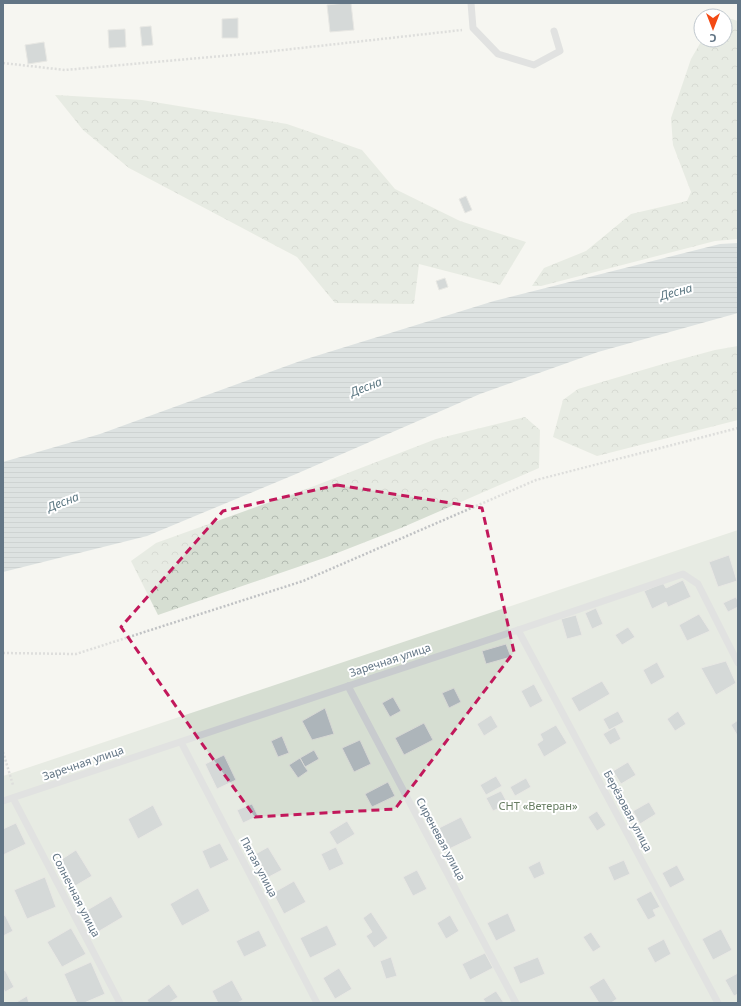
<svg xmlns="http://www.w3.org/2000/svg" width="741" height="1006" font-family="'Noto Sans',sans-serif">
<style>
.green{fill:#d6ded2}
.forest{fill:url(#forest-crowns)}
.water{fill:url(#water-rules)}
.building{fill:#adb5ba;stroke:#d7d7d4}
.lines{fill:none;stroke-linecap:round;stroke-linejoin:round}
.path{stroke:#c0c2c4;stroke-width:2.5;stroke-dasharray:2 2;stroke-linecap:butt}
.service{stroke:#c8cbce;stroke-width:7}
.marked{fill:none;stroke:#c2185b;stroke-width:3;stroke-dasharray:8 5;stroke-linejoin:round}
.labels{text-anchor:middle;stroke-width:4;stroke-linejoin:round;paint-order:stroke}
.street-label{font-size:11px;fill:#627585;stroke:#fff}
.park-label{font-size:11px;fill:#667c61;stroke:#fff}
.water-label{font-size:12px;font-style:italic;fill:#5d7883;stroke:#fff}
</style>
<defs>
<pattern id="forest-crowns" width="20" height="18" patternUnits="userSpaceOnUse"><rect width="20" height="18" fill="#d6ded2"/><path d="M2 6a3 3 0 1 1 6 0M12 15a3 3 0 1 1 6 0" fill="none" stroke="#b1b9b0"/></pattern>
<pattern id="water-rules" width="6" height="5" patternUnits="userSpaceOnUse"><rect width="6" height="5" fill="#becacf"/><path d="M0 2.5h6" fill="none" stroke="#9ea9ae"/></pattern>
</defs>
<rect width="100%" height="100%" fill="#f6f6f1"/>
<path class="green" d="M738 530V1003H3V776Z"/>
<g class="forest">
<path d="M725 17 738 21V239L715 241 541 286H532L544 268 586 251 631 214 687 201 691 192 673 145 671 118 691 59 702 40H725Z"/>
<path d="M55 95 142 100 287 124 362 150 395 189 460 221 526 242 500 285 419 264 414 304 335 303 297 257 129 168 83 130Z"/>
<path d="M738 346V420L597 456 553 437 563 400 578 389 663 364 715 350Z"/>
<path d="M525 417 540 430 539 468 401 528 327 557 158 615 131 561 156 543 309 488 436 439Z"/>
</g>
<path class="water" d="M738 243V313L598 352 480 394 296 474 147 536 3 572V462L100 434 303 360 494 301 720 244Z"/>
<g class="building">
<path d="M345 3H351L354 30 330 32 327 5Z"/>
<path d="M238 18V38H222V19Z"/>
<path d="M151 26 153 45 142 46 140 27Z"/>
<path d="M125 29 126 47 109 48 108 30Z"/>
<path d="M44 42 47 61 28 64 25 45Z"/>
<path d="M466 196 472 210 465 213 459 199Z"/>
<path d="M445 278 448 287 439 290 436 281Z"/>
<path d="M729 555 737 581 718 587 709 562Z"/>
<path d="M683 580 691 597 668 607 666 602 652 609 644 591 663 583 666 588Z"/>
<path d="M736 597 738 601V607L728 612 723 603Z"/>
<path d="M596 608 603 624 592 629 585 613Z"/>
<path d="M699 614 710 631 687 641 679 625Z"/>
<path d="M576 615 582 635 567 639 561 619Z"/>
<path d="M628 627 635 637 622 645 615 635Z"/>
<path d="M506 644 511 657 486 664 482 651Z"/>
<path d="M726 661 736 683 716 695 701 668Z"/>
<path d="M657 662 665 677 651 685 643 670Z"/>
<path d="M602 681 610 694 579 712 571 698Z"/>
<path d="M534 684 543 701 530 708 521 691Z"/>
<path d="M454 688 461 702 449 708 442 693Z"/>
<path d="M393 697 401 711 390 717 382 703Z"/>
<path d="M325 708 334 734 312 740 302 721Z"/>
<path d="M618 711 624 722 609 730 603 719Z"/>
<path d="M678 711 686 724 675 731 667 719Z"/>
<path d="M491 715 498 727 484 736 477 724Z"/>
<path d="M738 720V734L737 735 731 725Z"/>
<path d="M424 723 433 740 404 755 395 738Z"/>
<path d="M556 725 567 743 544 757 537 744 543 740 540 734Z"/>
<path d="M615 727 621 739 610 745 603 734Z"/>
<path d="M282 736 289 753 278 757 271 741Z"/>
<path d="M360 740 371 764 354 772 342 748Z"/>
<path d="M314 750 319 759 305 767 300 758Z"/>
<path d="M224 755 236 780 217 789 205 764Z"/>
<path d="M300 758 305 767 308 771 298 778 289 765Z"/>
<path d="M628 762 636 775 621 784 613 771Z"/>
<path d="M496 776 502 786 486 795 480 785Z"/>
<path d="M526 778 531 787 515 796 510 787Z"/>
<path d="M388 782 395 796 372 807 365 794Z"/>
<path d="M501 791 508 804 493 811 486 798Z"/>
<path d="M649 802 656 814 640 824 633 811Z"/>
<path d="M252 804 258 816 243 823 237 810Z"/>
<path d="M153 805 163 825 138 839 128 819Z"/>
<path d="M597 811 606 825 597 831 588 817Z"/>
<path d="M461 817 472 838 449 849 439 828Z"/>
<path d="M347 821 355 834 337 845 329 832Z"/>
<path d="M16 823 26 844 3 855V829Z"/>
<path d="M220 843 229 860 210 869 202 851Z"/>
<path d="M268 847 282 870 265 879 252 856Z"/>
<path d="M336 847 344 864 329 871 321 854Z"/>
<path d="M76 850 92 876 75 886 59 861Z"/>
<path d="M624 860 630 874 614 881 608 867Z"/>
<path d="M540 861 545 874 534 879 528 867Z"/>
<path d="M677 865 685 880 670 888 662 873Z"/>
<path d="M417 870 427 889 413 896 403 877Z"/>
<path d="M45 877 56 907 27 919 14 890Z"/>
<path d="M294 881 306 902 284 914 273 893Z"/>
<path d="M198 888 210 911 182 926 170 904Z"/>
<path d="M651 891 660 907 653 910 656 916 648 920 636 899Z"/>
<path d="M111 896 123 917 96 933 84 912Z"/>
<path d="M371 912 388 938 374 948 366 936 372 932 363 918Z"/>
<path d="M508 913 516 931 496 941 487 923Z"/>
<path d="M5 915 13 931 3 936V916Z"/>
<path d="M450 915 459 931 446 939 437 923Z"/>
<path d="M327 925 337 945 310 958 300 938Z"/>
<path d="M71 928 86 954 62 967 47 942Z"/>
<path d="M721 929 732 950 713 960 702 939Z"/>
<path d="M259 930 267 946 244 957 236 941Z"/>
<path d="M591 932 601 947 593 952 583 937Z"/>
<path d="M664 939 671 954 655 963 647 948Z"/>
<path d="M485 953 493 968 470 980 462 964Z"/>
<path d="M391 957 397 976 386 979 380 961Z"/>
<path d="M538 957 545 974 520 984 513 967Z"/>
<path d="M91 962 105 994 84 1003H77L64 974Z"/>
<path d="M339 968 352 989 335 999 323 978Z"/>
<path d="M5 970 14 987 5 992 3 988V971Z"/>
<path d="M738 973V994L734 996 725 980Z"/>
<path d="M604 978 617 999 611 1003H599L589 987Z"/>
<path d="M232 980 243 1000 237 1003H218L212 991Z"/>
<path d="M169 984 178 997 169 1003H149L147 1000Z"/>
<path d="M496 991 504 1003H486L483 999Z"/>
<path d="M27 996 29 1003H15Z"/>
</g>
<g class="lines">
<g class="path">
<path d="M3 63 65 70 256 53 462 30"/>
<path d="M3 653 76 654 303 581 536 480 738 428"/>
<path d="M3 752 13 785"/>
</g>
<g class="service">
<path d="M471 3 473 28 498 54 534 65 560 51 554 31"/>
<path d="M518 630 718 1003"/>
<path d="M348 686 516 1003"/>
<path d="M181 742 317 1003"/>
<path d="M13 798 120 1003"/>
<path d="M3 801 348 686 518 630 683 574 698 584 738 663"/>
</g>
</g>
<path d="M0 0H741V1006H0ZM337 485 482 508 514 652 395 809 255 817 200 741 121 627 223 511Z" fill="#f6f6f1" fill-opacity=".55" fill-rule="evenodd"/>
<path class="marked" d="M337 485 482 508 514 652 395 809 255 817 200 741 121 627 223 511Z"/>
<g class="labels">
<g class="street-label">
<text transform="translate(390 660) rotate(-18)" y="4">Заречная улица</text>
<text transform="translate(83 763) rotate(-19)" y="4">Заречная улица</text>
<text transform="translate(628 811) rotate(62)" y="4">Берёзовая улица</text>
<text transform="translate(441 839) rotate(62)" y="4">Сиреневая улица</text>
<text transform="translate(259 867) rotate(62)" y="4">Пятая улица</text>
<text transform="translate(76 895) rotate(63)" y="4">Солнечная улица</text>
</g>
<g class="park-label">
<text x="538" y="810">СНТ «Ветеран»</text>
</g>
<g class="water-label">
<text transform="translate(676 292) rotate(-15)" y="4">Десна</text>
<text transform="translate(366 387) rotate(-21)" y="4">Десна</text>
<text transform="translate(63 502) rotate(-21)" y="4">Десна</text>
</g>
</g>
<rect width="741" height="1006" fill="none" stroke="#627585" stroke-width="8"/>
<g transform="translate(713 28) rotate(180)"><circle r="19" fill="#ffffff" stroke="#c0c8ce"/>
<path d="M0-3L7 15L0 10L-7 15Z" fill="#f34a14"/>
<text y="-6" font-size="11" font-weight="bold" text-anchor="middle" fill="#627585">С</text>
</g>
</svg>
